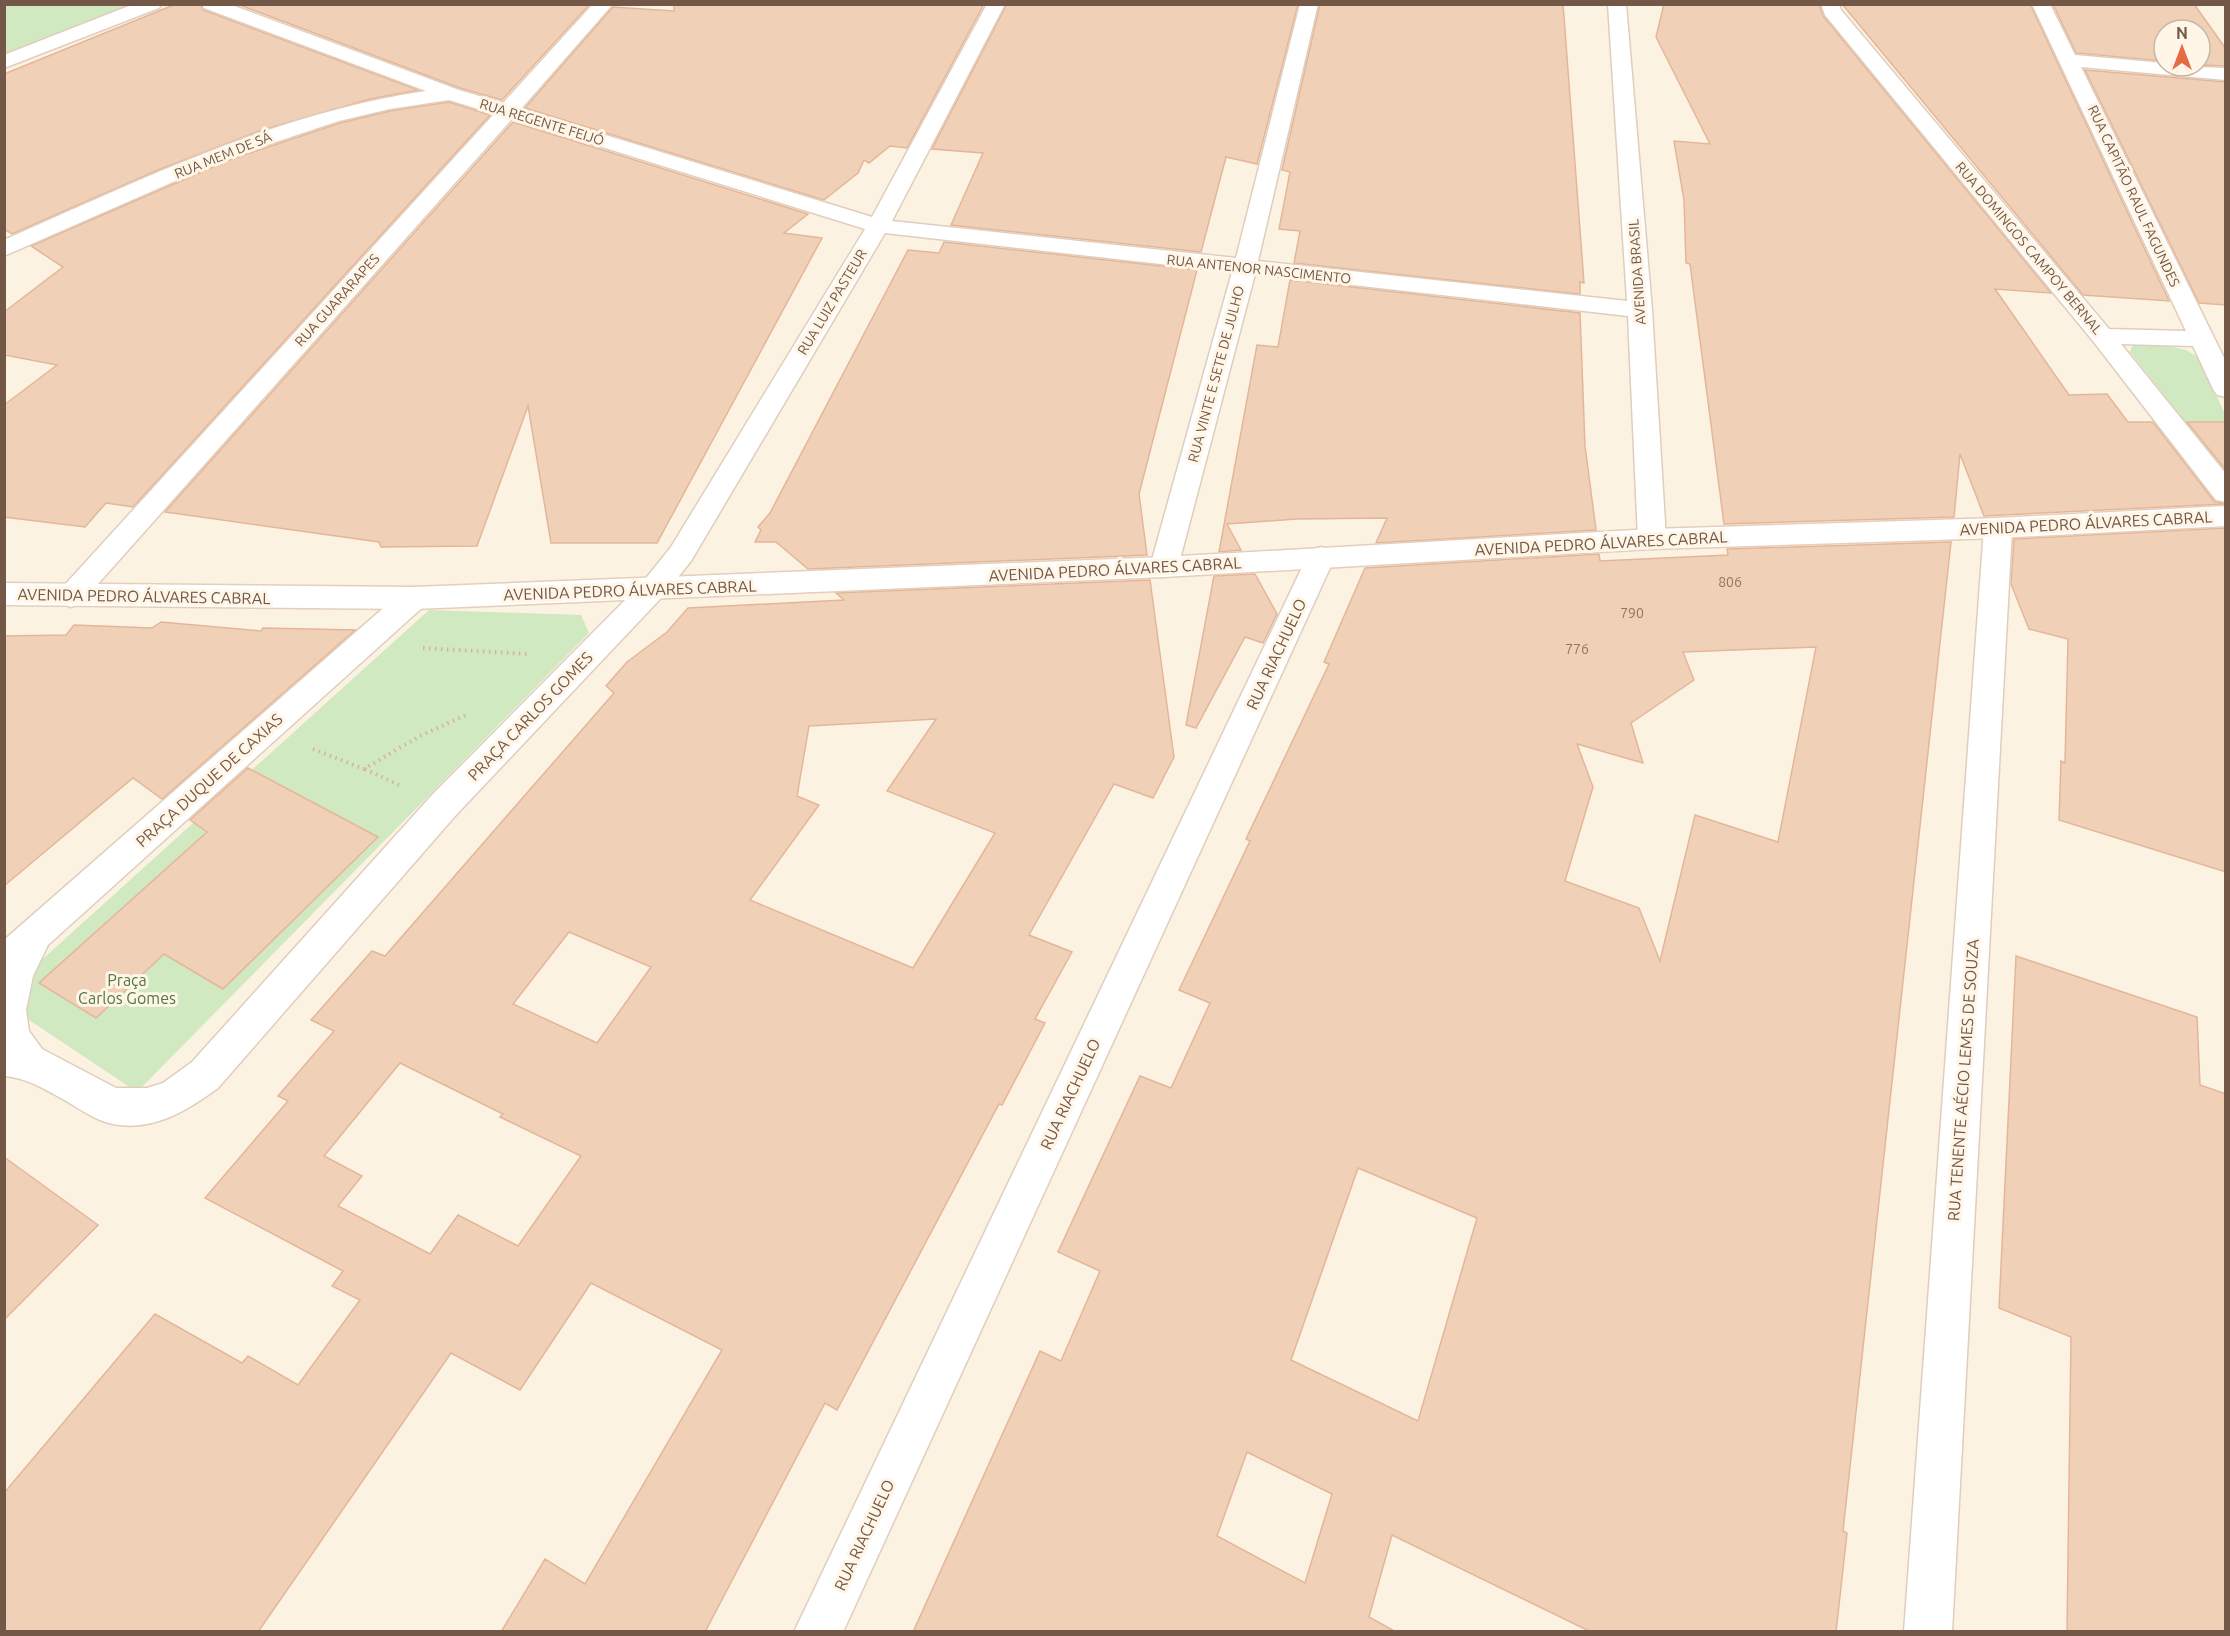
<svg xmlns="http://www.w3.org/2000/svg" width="2230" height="1636" font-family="Ubuntu,sans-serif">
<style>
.green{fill:#d0e9c0}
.building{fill:#f1d0b8;stroke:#e4b699;stroke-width:1.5;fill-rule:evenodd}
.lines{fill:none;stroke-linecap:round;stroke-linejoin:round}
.minor-casing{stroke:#e0cebd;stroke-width:3}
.secondary-casing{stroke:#e5cfbb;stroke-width:3}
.path{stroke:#d6b39c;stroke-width:4;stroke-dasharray:1.5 4.5;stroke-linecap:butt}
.minor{fill:#fff;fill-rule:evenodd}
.secondary{fill:#fff;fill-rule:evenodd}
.labels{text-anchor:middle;stroke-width:6;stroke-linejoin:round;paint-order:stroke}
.far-street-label{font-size:14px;fill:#735848;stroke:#fff6e7}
.number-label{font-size:14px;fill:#927664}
.street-label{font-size:16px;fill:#735848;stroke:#fff6e7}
.park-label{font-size:16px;fill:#507840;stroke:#fff6e7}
</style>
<rect width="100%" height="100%" fill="#fcf2e1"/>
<g class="green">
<path d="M5 5H140L5 56Z"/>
<path d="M2153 342 2186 350 2199 358 2225 414V472L2130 352 2133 344Z"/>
<path d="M429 610 581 615 589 633 137 1092 5 1004 4 994Z"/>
</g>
<g class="building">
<path d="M176 4H200L203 10 418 90 370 99 262 130 158 170 12 234 4 229V74Z"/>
<path d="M237 4H575L589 5 502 100 460 88Z"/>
<path d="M674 4H984L907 148 890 146 869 163 864 160 858 173 824 200 525 108 613 7 674 11Z"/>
<path d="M1007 4H1298L1257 164 1226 157 1201 252 951 225 983 153 932 149Z"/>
<path d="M1320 4H1563L1584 283 1580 282V294L1294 263 1300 231 1279 229 1290 172 1282 170Z"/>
<path d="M1664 4H1819L1823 16 2051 293 1995 289 2069 395 2107 394 2128 422H2153L2214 501 2224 504 1984 516 1960 454 1954 517 1724 524 1690 264 1686 263 1684 200 1674 141 1710 144 1656 37Z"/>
<path d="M1842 4H2030L2169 301 2083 295Z"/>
<path d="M2053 4H2194L2226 49V66L2200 65V30H2164V61L2076 53Z"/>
<path d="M2085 70 2226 82V305L2199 303Z"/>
<path d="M449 102 490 115 133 507 106 503 85 527 4 517V405L57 365 4 355V312L63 267 31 246 229 160 340 123 390 111Z"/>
<path d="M513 122 808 214 784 233 822 238 657 543H551L528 406 477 546 381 547 379 542 165 512Z"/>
<path d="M944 242 1197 270 1139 494 1147 555 808 569 776 542H755L761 530 758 527 770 513 908 250 939 253Z"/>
<path d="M1290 280 1580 313 1585 446 1596 530 1376 543 1387 518 1296 519 1227 524 1241 550 1219 552 1257 345 1278 347Z"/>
<path d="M2187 422H2226V470Z"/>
<path d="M2226 528V872L2059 820 2061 761 2065 763 2068 639 2029 629 2011 584 2014 539Z"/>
<path d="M1951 542 1843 1531 1847 1533 1836 1632H1591L1392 1535 1369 1617 1396 1632H913L1040 1351 1061 1361 1100 1271 1058 1252 1140 1076 1171 1088 1210 1003 1179 990 1250 841 1246 839 1329 664 1324 662 1365 568 1599 554 1600 561 1728 555 1727 549ZM1816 647 1778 842 1695 815 1660 961 1639 908 1565 881 1593 787 1577 744 1643 763 1631 723 1694 680 1683 652ZM1358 1168 1477 1218 1418 1421 1291 1360ZM1247 1452 1332 1494 1305 1583 1217 1536Z"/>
<path d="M1255 574 1277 614 1263 643 1245 637 1196 728 1186 725 1214 576Z"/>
<path d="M1150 580 1174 757 1153 798 1114 784 1029 935 1072 952 1035 1019 1045 1023 1002 1105 999 1104 837 1410 825 1403 705 1632H501L545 1559 585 1584 722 1350 591 1283 520 1390 451 1353 258 1632H4V1493L155 1314 242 1363 248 1356 298 1385 360 1300 332 1286 343 1271 205 1198 288 1101 278 1096 334 1031 311 1020 372 951 385 956 614 693 606 686 627 662 667 632 688 608 844 600 836 593ZM936 719 887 791 995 833 913 968 750 900 819 805 797 796 809 726ZM569 932 651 967 597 1043 513 1004ZM400 1063 503 1114 500 1117 581 1156 518 1246 458 1215 430 1254 338 1206 362 1176 324 1156Z"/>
<path d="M161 622 261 631 263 628 355 630 162 799 133 778 4 886V636L66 635 74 625 152 628Z"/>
<path d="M248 768 378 837 223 989 164 954 96 1018 39 983 207 832 190 820Z"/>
<path d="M2016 956 2197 1017 2200 1085 2226 1094V1632H2067L2071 1337 1999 1308Z"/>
<path d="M4 1157 98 1225 4 1320Z"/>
</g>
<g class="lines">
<defs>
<g id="minor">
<path d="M134 4H161L159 8 4 68V55Z"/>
<path d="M202 4H229L459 90 503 103 593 4H613L521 109 872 217 987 4H1005L892 221 1236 258 1300 4H1318L1258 261 1627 301 1608 4H1626L1652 310 1666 539 1662 546 1652 549 1642 546 1638 539 1628 316 1255 274 1178 567 1174 574 1164 577 1154 574 1150 567 1232 272 885 233 691 561 663 596 456 815 218 1088C188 1110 153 1132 113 1124 95 1121 76 1106 59 1097 41 1087 26 1078 4 1076V940L404 590 414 587 424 590 429 598 424 606 48 945 33 976 26 1010 29 1031 42 1049 116 1088H147L163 1083 192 1062 432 795 643 582 671 547 865 229 512 119 81 603 71 607 61 603 56 596 61 589 494 114 449 100 390 109 339 121 228 158 4 256V240C141 179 277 113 426 91L204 8Z"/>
<path d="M1821 4H1839L1841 10 2109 329 2186 331 2032 4H2050L2075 55 2164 63V66L2226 68V80L2081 67 2226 362V397L2217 395 2213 389 2193 346 2121 344 2226 474V502L2216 500 2093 341 1825 15Z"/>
<path d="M1998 518 2008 521 2012 528 1952 1632H1904L1984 528 1988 521Z"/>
<path d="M1321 547 1331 550 1335 557 843 1632H794L1307 557 1311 550Z"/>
</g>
<path id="secondary" d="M2226 506V526L1998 538 1652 549 1164 577 414 609 4 605V583L414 587 1164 557 1652 529 1998 518Z"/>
</defs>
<use href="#minor" class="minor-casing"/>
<use href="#secondary" class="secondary-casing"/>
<g class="path">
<path d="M423 648 527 654"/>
<path d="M313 749 364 769 420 736 466 715"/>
<path d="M365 769 399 785"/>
</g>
<use href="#minor" class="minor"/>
<use href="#secondary" class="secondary"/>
</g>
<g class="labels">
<g class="far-street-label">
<text transform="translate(542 122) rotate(17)" y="5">RUA REGENTE FEIJÓ</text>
<text transform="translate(223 155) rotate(-22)" y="5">RUA MEM DE SÁ</text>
<text transform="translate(2134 196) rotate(65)" y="5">RUA CAPITÃO RAUL FAGUNDES</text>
<text transform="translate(2029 248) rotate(50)" y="5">RUA DOMINGOS CAMPOY BERNAL</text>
<text transform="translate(1259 269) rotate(6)" y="5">RUA ANTENOR NASCIMENTO</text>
<text transform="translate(1637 272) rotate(-94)" y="5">AVENIDA BRASIL</text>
<text transform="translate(337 300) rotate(-48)" y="5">RUA GUARARAPES</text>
<text transform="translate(832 302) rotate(-59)" y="5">RUA LUIZ PASTEUR</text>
<text transform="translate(1216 374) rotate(-75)" y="5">RUA VINTE E SETE DE JULHO</text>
</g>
<g class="number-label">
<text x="1730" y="587">806</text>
<text x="1632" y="618">790</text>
<text x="1577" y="654">776</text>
</g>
<g class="street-label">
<text transform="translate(2086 523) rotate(-3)" y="6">AVENIDA PEDRO ÁLVARES CABRAL</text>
<text transform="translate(1601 543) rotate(-3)" y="6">AVENIDA PEDRO ÁLVARES CABRAL</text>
<text transform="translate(1115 569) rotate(-3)" y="6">AVENIDA PEDRO ÁLVARES CABRAL</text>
<text transform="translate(630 590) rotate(-2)" y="6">AVENIDA PEDRO ÁLVARES CABRAL</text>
<text transform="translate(144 596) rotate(1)" y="6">AVENIDA PEDRO ÁLVARES CABRAL</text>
<text transform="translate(1276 654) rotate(-65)" y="6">RUA RIACHUELO</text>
<text transform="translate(530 716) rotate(-46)" y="6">PRAÇA CARLOS GOMES</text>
<text transform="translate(209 780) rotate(-42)" y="6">PRAÇA DUQUE DE CAXIAS</text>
<text transform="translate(1963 1080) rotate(-86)" y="6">RUA TENENTE AÉCIO LEMES DE SOUZA</text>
<text transform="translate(1070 1094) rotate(-65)" y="6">RUA RIACHUELO</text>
<text transform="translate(864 1535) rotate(-65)" y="6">RUA RIACHUELO</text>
</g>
<g class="park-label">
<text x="127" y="986">Praça<tspan x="127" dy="18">Carlos Gomes</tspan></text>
</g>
</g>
<rect width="2230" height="1636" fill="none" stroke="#735848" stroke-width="12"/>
<g transform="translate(2182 48)"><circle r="28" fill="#fff6e7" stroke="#c7b7a7" stroke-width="1.5"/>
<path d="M0-4.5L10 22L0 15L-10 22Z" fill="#e66b45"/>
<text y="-9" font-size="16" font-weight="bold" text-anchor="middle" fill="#735848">N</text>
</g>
</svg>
